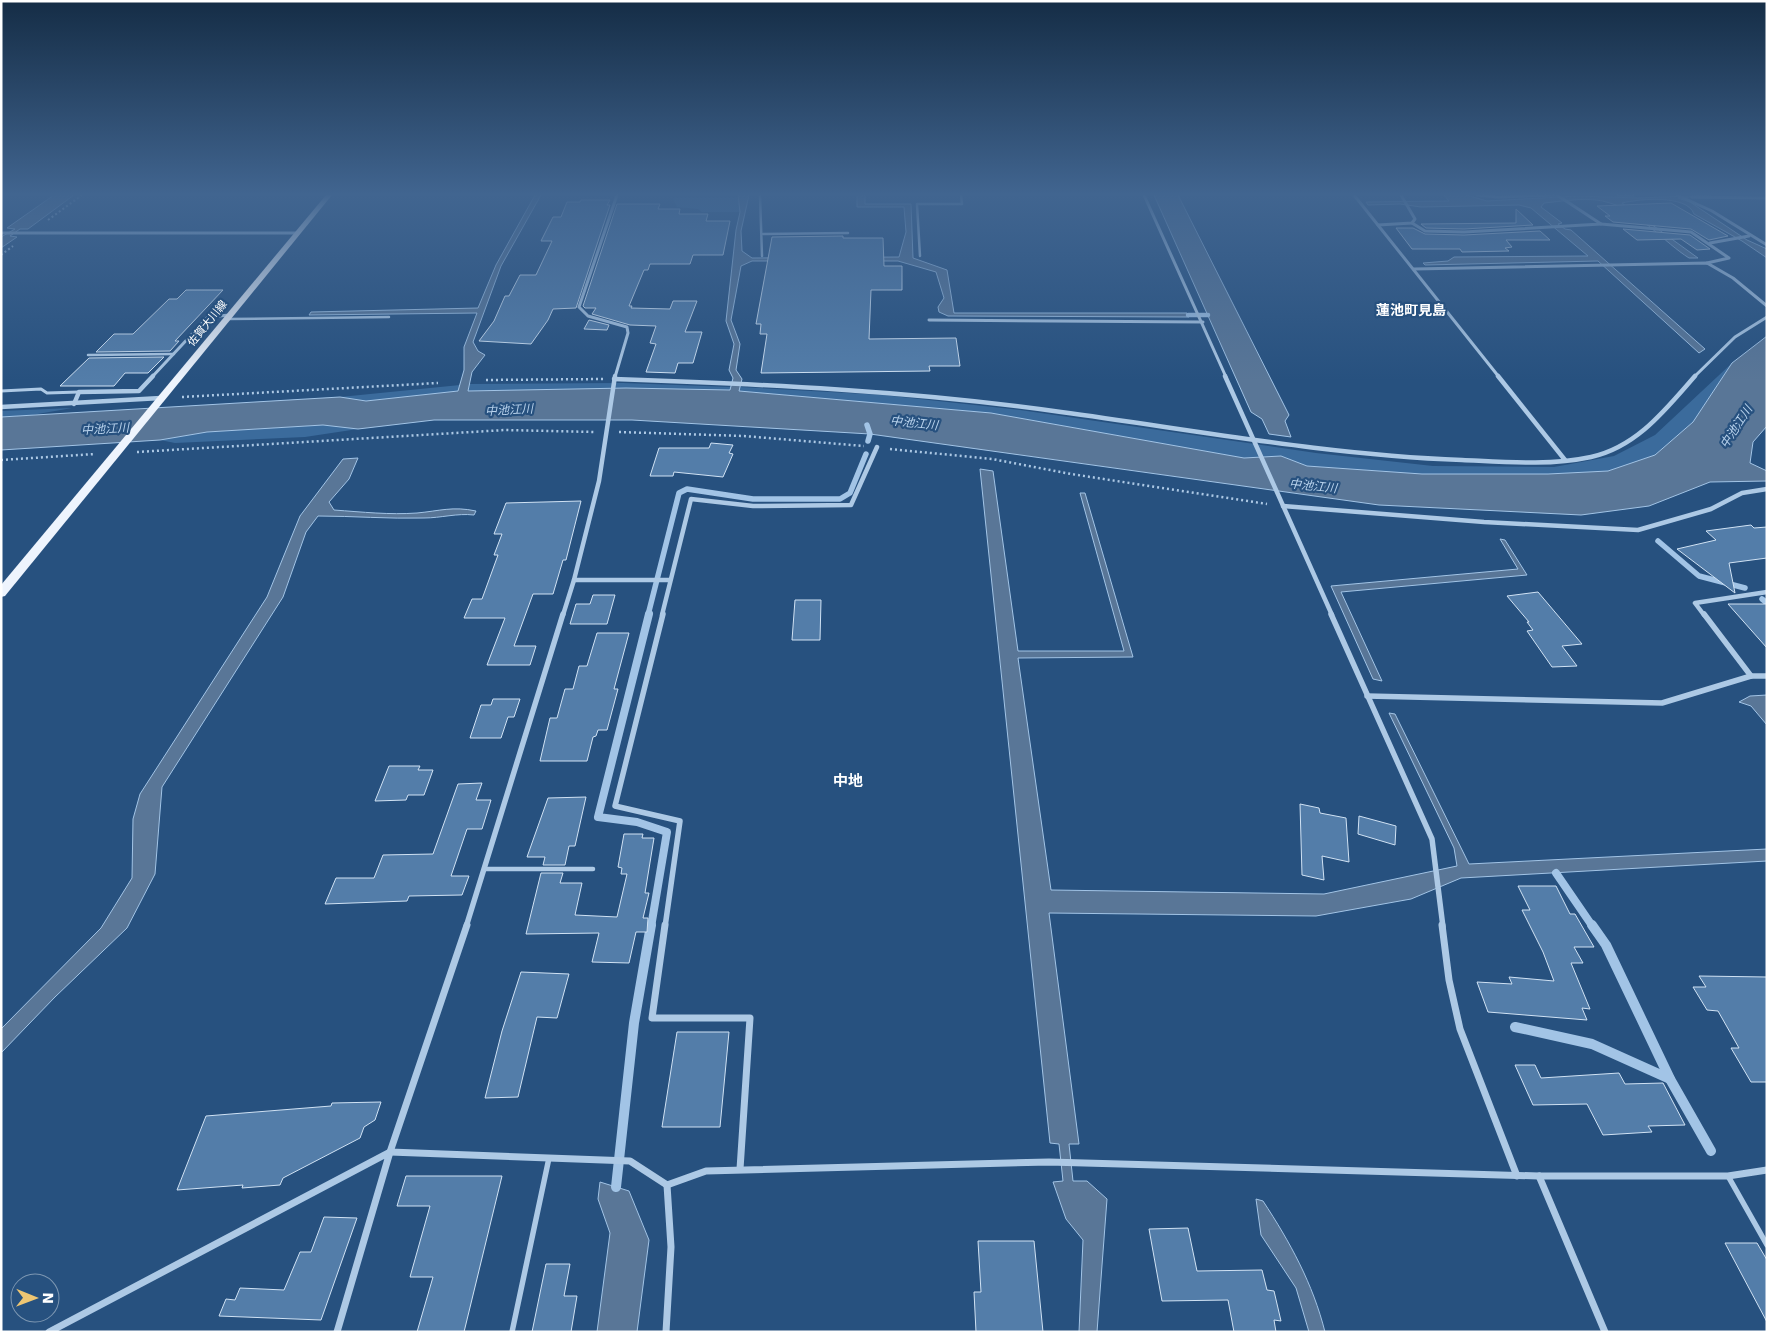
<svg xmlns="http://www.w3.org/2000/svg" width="1768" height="1333" font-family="'DejaVu Sans','Noto Sans JP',sans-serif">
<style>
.green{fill:#3b6b9c}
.water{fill:#597697;stroke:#a2c4e6}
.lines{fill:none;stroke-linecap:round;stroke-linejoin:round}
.stream-far3{stroke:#a2c4e6;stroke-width:4.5}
.stream-far2{stroke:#a2c4e6;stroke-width:5.5}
.stream-far1{stroke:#a2c4e6;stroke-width:8}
.stream{stroke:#a2c4e6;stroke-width:10}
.building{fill:#537da9;stroke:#d0e2f4}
.path-far1{stroke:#adc9e5;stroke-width:2;stroke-dasharray:2 2.5;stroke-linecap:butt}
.path{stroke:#adc9e5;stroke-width:2.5;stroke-dasharray:2 3;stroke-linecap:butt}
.lane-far3{stroke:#adc9e5;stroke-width:2.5}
.lane-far2{stroke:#adc9e5;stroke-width:3}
.lane-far1{stroke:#adc9e5;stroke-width:4.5}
.lane{stroke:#adc9e5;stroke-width:5.5}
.street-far3{stroke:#adc9e5;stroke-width:3}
.street-far2{stroke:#adc9e5;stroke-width:4.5}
.street-far1{stroke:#adc9e5;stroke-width:5.5}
.street{stroke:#adc9e5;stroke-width:7}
.primary{fill:#eef4fd;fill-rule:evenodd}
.labels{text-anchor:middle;stroke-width:4.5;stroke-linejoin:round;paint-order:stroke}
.far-street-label{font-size:11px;fill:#fff;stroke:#27517f}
.far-water-label{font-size:12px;font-style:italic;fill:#b9d3ed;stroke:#27517f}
.far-quarter-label{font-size:14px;font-weight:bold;fill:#fff;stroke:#27517f}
.neighbourhood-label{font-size:15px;font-weight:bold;fill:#fff;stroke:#27517f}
</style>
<rect width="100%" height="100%" fill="#27517f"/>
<g class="green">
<path d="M673 198H737L740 202V212H702L698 209 677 207Z"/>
<path d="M1732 363 1693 422 1655 455 1608 471 1548 474H1422L1307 466 1281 456 1244 458 991 413 739 391 740 387 883 395 1020 410 1316 453 1433 466 1554 467 1614 456 1655 435Z"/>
<path d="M623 383 731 387 730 390 468 391 470 384Z"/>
<path d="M460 385 458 391 366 401 340 397Z"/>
<path d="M72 408 32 415 1 417V411Z"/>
<path d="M323 425 358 429 305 437 175 443 160 440 207 432Z"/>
</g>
<g class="water">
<path d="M54 195H74L28 229H20L10 236 17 237 1 248V237L15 229 7 228Z"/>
<path d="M535 195H541L501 266 473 342 478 351 485 355 472 372 468 391 626 388 730 390 733 378 729 370 734 344 726 321 736 230 740 212 738 195H749L741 231 742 251 752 258 899 257 906 232 904 207H857V195H865V204H911L913 258 947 270 954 313H1187L1189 317 948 316 939 312 938 307 944 298 936 272 898 261H752L741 266 731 320 740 344 736 370 742 379 739 391 991 413 1244 458 1281 456 1307 466 1422 474H1548L1608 471 1655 455 1693 422 1732 363 1767 336V426L1753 442 1750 463 1767 471V481L1710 482 1649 506 1581 515 1379 505 870 434 632 420H434L358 429 323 425 207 432 160 440 1 450V417L340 397 366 401 458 391 464 370V347L477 313 309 315 311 312 478 308 496 265Z"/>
<path d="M1154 195H1178L1289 415 1285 421 1291 437 1269 434 1262 419 1251 412Z"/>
<path d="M1444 195H1466L1487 201 1578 196 1638 198 1712 195 1678 198 1690 202 1747 240 1767 249V258L1742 241 1694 214C1687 194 1638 199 1622 203L1698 258H1689C1665 243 1638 211 1610 203 1590 196 1565 201 1544 203L1541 207 1562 223 1558 224 1565 229 1571 230 1705 349 1699 353 1598 261 1425 265 1423 263 1448 261 1454 257 1588 256 1531 208 1519 205 1421 207 1400 204 1368 205 1366 202 1449 201Z"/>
<path d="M358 458 349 479 329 502 334 510C362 512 390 515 417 513 439 511 453 506 476 511L474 515C457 513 441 518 424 518 388 519 353 516 318 516L306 532 283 597 162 787 155 874 127 928 55 997 1 1053V1029L101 928 132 878 133 819 140 794 267 597 300 516 343 459Z"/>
<path d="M980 469 993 471 1018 651H1124L1080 493H1085L1133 657 1018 658 1051 890 1324 894 1457 866 1454 848 1389 713 1395 714 1469 864 1767 849V861L1461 878 1411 899 1316 916 1049 913 1079 1144H1069L1073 1181H1087L1107 1199 1097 1332H1079L1083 1240 1066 1219 1053 1182 1063 1181 1059 1144 1050 1143Z"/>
<path d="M1500 539 1505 540 1527 575 1341 592 1382 681 1373 679 1331 586 1518 569Z"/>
<path d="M1767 695V725L1751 706 1739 702 1750 696Z"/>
<path d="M600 1182 629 1191 649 1240 637 1332H597L610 1233 598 1199Z"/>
<path d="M1256 1199 1263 1201C1290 1242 1313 1284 1325 1332H1309L1296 1288 1261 1235Z"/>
</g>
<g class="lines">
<path class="stream-far3" d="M1188 315H1208"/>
<g class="stream-far2">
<path d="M867 425 870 434 868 441"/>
<path d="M1658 541 1699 576 1745 588"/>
<path d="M1762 599 1767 603"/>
<path d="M648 615 679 493 687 489 753 499H840L850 493 866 454"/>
</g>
<g class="stream-far1">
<path d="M649 614 598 817 637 822 667 832 651 927"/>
<path d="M1556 873 1593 927"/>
</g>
<g class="stream">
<path d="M1592 925 1606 945 1670 1079 1711 1151"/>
<path d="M1515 1027 1592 1044 1670 1079"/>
<path d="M616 1187 634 1023 651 925"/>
</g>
</g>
<g class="building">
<path d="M581 200H610L607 205H610L576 308 553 309 548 320 531 344 479 341 494 321 505 296H509L520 275H536L552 241H541L553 217H561L567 202H580Z"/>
<path d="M1671 203 1728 236 1709 240 1691 229 1613 222 1605 216H1610L1597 206Z"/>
<path d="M617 204H660L658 209H680L679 214H708L706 221H730L723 255H693L690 264H650L648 270H644L629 306H632L631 308 670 309 673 301H697L685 332H702L693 363H678L675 373 646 372 656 344 650 343 656 326 630 325 592 314 596 308H585L583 306Z"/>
<path d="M1516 209 1533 225 1464 229 1426 228 1421 224 1516 223Z"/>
<path d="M1396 228H1413L1425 234 1464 235 1540 231 1550 240H1506L1512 247 1505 248 1509 251 1462 252 1460 249H1412Z"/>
<path d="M1623 229 1690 235 1710 249 1697 250 1681 239 1637 240Z"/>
<path d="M843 236V238H883L884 266H902V290H871L869 339 956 338 960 366H929L930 371 761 373 767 334H760L761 324H756L772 237Z"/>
<path d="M186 290H223L175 341H179L170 351 96 352 114 334H133L169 299H177Z"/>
<path d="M589 320 609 325 607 330 584 329Z"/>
<path d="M164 357 148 373H125L114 386H60L89 358Z"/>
<path d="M711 443 733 445 729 453 733 454 723 477 674 472 673 476H650L659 448H709Z"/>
<path d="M581 501 566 560H563L553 594H533L514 646H536L530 665H487L505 618H464L472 599H482L498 555H494L502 534H494L506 503Z"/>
<path d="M1751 525 1754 528 1767 527V558L1729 563 1735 593 1677 549 1716 540 1706 531Z"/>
<path d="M1538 592 1582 644 1562 646 1577 666 1552 667 1527 631 1533 630 1527 622H1529L1507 596Z"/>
<path d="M593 595H615L607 624H570L576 604H590Z"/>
<path d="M795 600H821L820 640H792Z"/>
<path d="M1728 604H1767V648Z"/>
<path d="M597 633H629L614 689H618L607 730H598L596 736 593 737 587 761H540L550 718H557L565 689H573L579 666H587Z"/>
<path d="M493 699H520L514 717H508L501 738H470L481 705H491Z"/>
<path d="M389 766H420L418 770H433L424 795H408L406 800 375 801Z"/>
<path d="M482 783 476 800H491L482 829H467L451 876H469L462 895 409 896 407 901 325 904 336 878H374L383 855 433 854 458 784Z"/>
<path d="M586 797 575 846H569L565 865H543L545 857H527L548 798Z"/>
<path d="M1300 804 1319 808 1320 813 1346 818 1349 862 1322 856 1324 880 1302 875Z"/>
<path d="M1359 816 1396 826 1395 845 1358 834Z"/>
<path d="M624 834H643L642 838H654L645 893H649L643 918H648L647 932H636L629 963 592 962 599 933 526 934 541 873H563L560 883H582L575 915 617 917 627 874H621L622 868 618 867Z"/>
<path d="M1518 886H1556L1570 914H1575L1594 947H1574L1583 963H1571L1590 1009 1582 1008 1587 1020 1488 1012 1477 982 1512 984 1509 977 1554 981 1543 952 1522 910H1530Z"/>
<path d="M521 972 569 974 557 1018 537 1017 518 1097 485 1098 502 1031Z"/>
<path d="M1699 976 1767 977V1082H1751L1731 1048H1739L1718 1011 1707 1010 1693 987H1706Z"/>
<path d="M677 1032H729L720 1127H662Z"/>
<path d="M1515 1065H1535L1541 1078 1619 1073 1625 1084 1663 1083 1685 1125 1648 1126 1652 1132 1603 1135 1587 1104 1533 1105Z"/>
<path d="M381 1102 375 1120 364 1127 360 1138 283 1178 280 1185 242 1188 243 1185 177 1190 206 1116 331 1106 332 1103Z"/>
<path d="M406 1176H502L464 1332H417L433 1277H410L430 1206H397Z"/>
<path d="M324 1217 357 1218 321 1320 219 1316 226 1299 235 1300 240 1288 284 1290 300 1252H311Z"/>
<path d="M1188 1228 1197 1271 1262 1270 1267 1290 1274 1291 1281 1321 1274 1320 1276 1332H1234L1228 1300 1162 1301 1149 1229Z"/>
<path d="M978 1241H1034L1043 1332H976L974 1292H981Z"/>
<path d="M1725 1243H1757L1767 1260V1322Z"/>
<path d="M546 1264H570L564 1296H577L571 1332H532Z"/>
</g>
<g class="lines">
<g class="path-far1">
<path d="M48 220 82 195"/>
<path d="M1 255 13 246"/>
</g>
<g class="path">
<path d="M486 380 603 379"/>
<path d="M182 397 438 383"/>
<path d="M619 432 744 436 864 446"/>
<path d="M890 449 992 459 1071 474 1267 504"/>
<path d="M137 452 505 430 595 432"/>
<path d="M1 460 95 454"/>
</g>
<g class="lane-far3">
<path d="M760 195 762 256"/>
<path d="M763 234 848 233"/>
<path d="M920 256 917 204H962L961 195"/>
<path d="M226 319 389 317"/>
<path d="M88 355 174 354"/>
</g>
<path class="lane-far2" d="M1 391 41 389 47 393 79 392"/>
<path class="lane-far1" d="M486 869H593"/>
<g class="lane">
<path d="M1728 1176 1767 1245"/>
<path d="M512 1332 549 1158"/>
</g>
<g class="street-far3">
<path d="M1144 195 1226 377"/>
<path d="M1354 195 1499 377"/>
<path d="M1477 195 1498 197 1557 195"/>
<path d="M1618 195H1633"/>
<path d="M1677 195 1712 211 1767 245"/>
<path d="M1692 197 1767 198"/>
<path d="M1412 223 1425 231 1464 232 1601 224 1557 195"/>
<path d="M1601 224 1691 232 1729 258 1707 263"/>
<path d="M1378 225 1412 223 1415 219 1401 195"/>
<path d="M1 233H297"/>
<path d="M1710 243 1749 236"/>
<path d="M1414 269 1707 263 1733 278 1767 306"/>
<path d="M929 320 1203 322"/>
<path d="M152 377 208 317 230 315"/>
<path d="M615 377 628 333 627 327 588 316 579 307 617 195"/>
<path d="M1694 377 1735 337 1767 317"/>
</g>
<g class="street-far2">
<path d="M1225 376 1332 615"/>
<path d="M1498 376 1565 460"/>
<path d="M614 379C764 384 913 391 1061 412 1195 430 1327 455 1462 460 1505 462 1549 466 1591 457 1637 447 1666 409 1695 376"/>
<path d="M74 404 79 392 139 391 153 376"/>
<path d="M1 407 161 398"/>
<path d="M1283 506 1484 522 1638 530 1711 509 1742 493 1767 489"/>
<path d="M574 580H670"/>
<path d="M563 615 574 580 599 481 615 376"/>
<path d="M662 615 691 499 753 506 851 505 877 447"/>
<path d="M1704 615 1695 603 1767 592"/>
</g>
<g class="street-far1">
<path d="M663 614 615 806 680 821 665 927"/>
<path d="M1331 614 1432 839 1443 927"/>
<path d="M1704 614 1751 676"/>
<path d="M1367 696 1662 703 1751 676H1767"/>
<path d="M466 927 563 614"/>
</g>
<g class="street">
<path d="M467 925 390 1152 630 1161 667 1185"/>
<path d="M665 925 652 1018H750L740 1169"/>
<path d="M1442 925 1449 980 1460 1029 1517 1176"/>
<path d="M1539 1176 1605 1332"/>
<path d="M667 1185 706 1171 1049 1162 1539 1176H1728L1767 1170"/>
<path d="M49 1332 390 1152 337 1332"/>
<path d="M666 1332 671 1247 667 1185"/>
</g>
<path class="primary" d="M326 195H332L5 596 1 597V585Z"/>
</g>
<linearGradient id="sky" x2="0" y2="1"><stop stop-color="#152d46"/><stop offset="0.51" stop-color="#416590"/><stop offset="1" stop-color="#416590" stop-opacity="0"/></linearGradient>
<rect width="1768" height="381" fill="url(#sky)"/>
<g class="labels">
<g class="far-street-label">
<text transform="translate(207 323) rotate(-51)" y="4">佐賀大川線</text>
</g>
<g class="far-water-label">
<text transform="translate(509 410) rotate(-3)" y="4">中池江川</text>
<text transform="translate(914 423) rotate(6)" y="4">中池江川</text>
<text transform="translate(1736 427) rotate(-57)" y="4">中池江川</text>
<text transform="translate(105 429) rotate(-3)" y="4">中池江川</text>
<text transform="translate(1313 486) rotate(6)" y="4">中池江川</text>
</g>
<g class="far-quarter-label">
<text x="1411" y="315">蓮池町見島</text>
</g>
<g class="neighbourhood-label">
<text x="848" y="786">中地</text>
</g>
</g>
<rect width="1768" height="1333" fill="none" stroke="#ffffff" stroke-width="5"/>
<g transform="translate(35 1298) rotate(91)"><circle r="24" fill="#27517f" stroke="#7d97b2"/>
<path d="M0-4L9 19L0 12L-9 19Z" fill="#eec673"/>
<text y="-8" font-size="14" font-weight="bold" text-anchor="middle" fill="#ffffff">N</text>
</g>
</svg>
